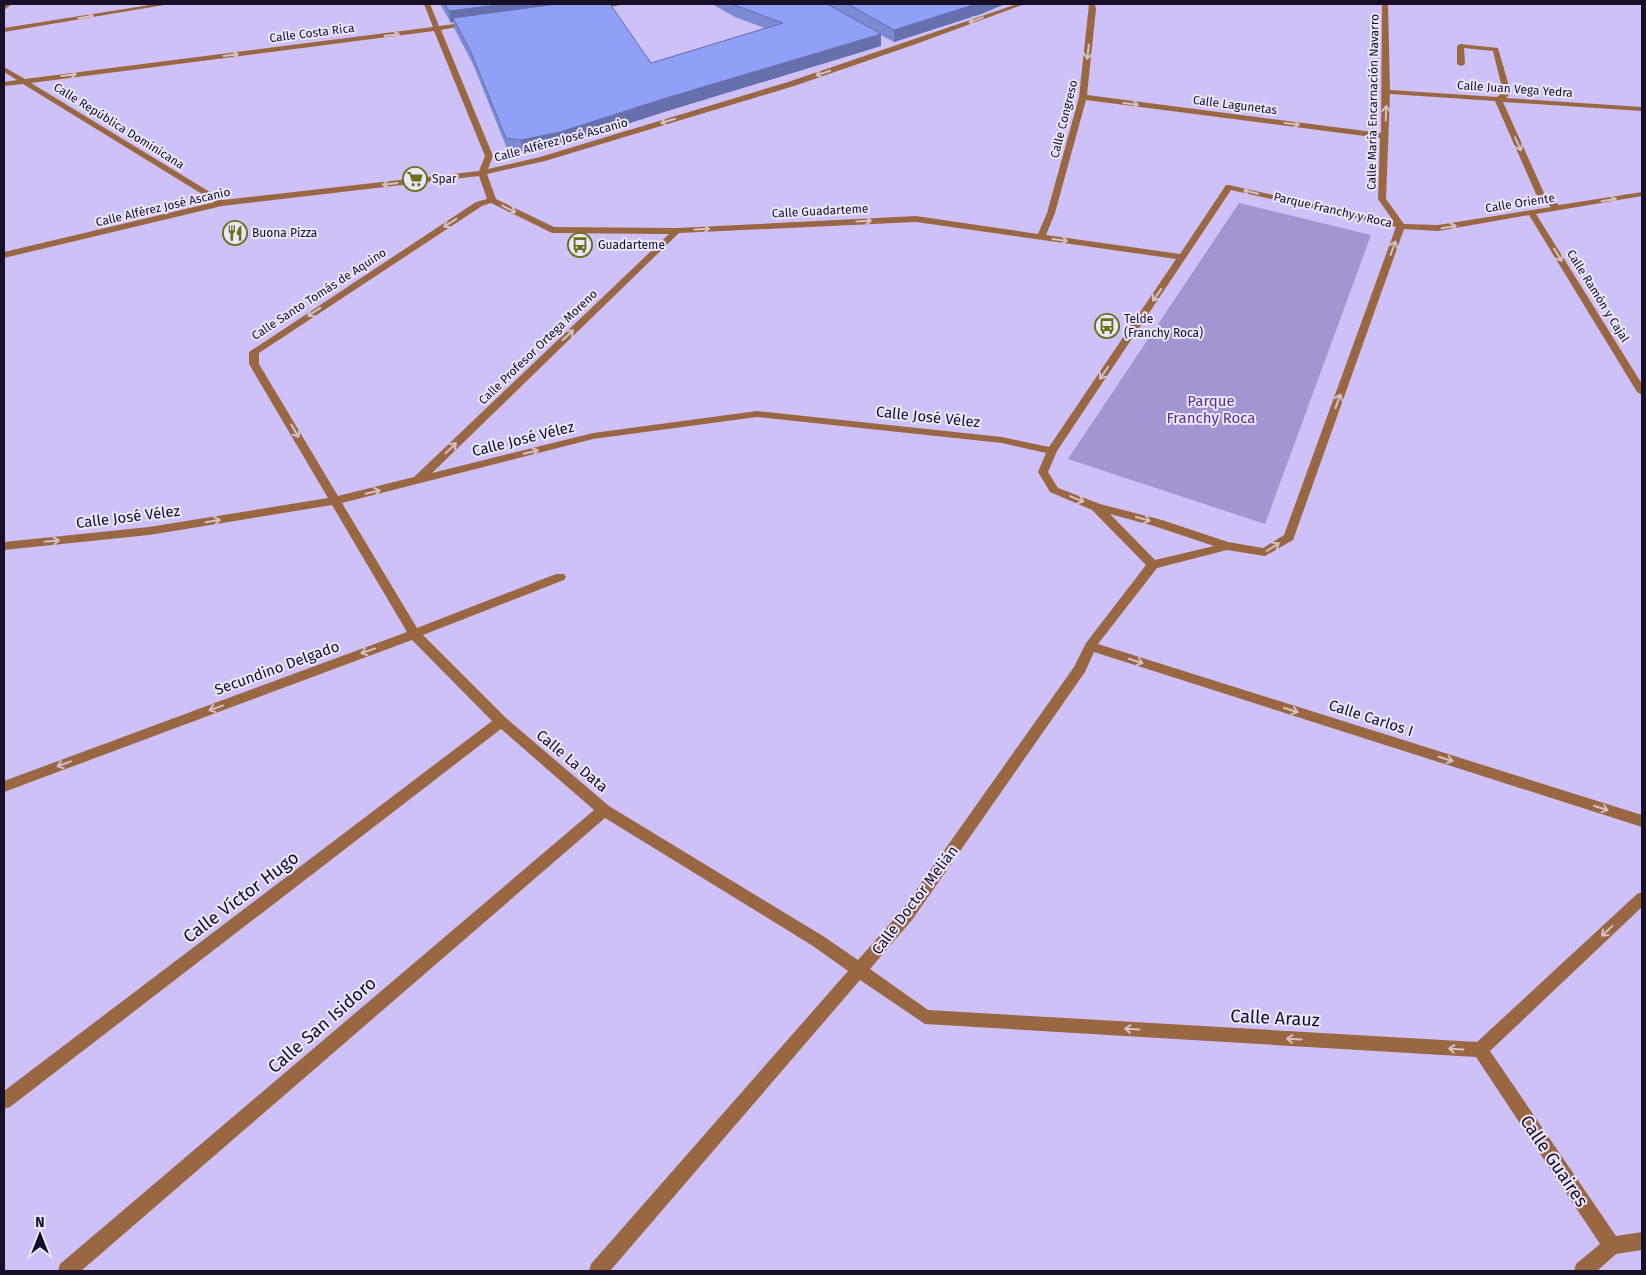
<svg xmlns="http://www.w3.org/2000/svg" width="1646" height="1275" font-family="'Fira Sans',sans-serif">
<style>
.green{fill:#a394d2}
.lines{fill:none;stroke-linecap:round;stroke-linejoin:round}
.minor{fill:#9a6743;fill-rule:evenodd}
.wall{fill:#7c8ad4}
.shaded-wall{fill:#6570ac}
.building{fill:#90a0f6;stroke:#6570ac}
.oneway{stroke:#d3c1c5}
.labels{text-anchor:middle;stroke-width:4;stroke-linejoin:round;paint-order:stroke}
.far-street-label{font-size:12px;fill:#160f27;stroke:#ece7fd}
.far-poi-label{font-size:12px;fill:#160f27;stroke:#ece7fd;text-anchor:start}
.park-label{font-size:15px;fill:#563297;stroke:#ece7fd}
.street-label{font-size:15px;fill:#160f27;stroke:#ece7fd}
.near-street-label{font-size:18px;fill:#160f27;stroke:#ece7fd}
</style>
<rect width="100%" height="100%" fill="#cdc1f8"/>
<path class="green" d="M1239 203 1371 235 1265 524 1068 459Z"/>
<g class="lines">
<g class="minor">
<path d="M5 4H12L4 10Z"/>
<path d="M156 4H170L4 32V28Z"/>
<path d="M424 4H430L439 26 470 22 473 24 441 30 493 156 488 169 540 157 788 82 1017 4H1025L916 44 794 86 545 161 487 174 496 199 554 227 677 228 916 216 1038 234 1047 213 1079 97 1089 4H1095L1096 9 1087 95 1381 133 1382 4H1388L1390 90 1497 97 1503 92 1493 51 1464 48 1465 64 1461 66 1457 64V46L1460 44 1498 48 1511 93 1506 98 1642 107V111L1503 102 1544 193 1559 205 1642 192V196L1536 214 1642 384V395L1637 392 1529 215 1438 231 1404 229 1293 540 1265 556 1227 550 1157 568 1098 644 1642 815V827L1094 652 1085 672 912 920 870 969 928 1010 1477 1042 1637 894 1642 892V907L1490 1051 1616 1236 1642 1232V1250L1616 1254 1597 1271H1574L1576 1264 1600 1244 1476 1057 925 1024 860 980 610 1271H589L591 1264 848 971 813 946 605 818 81 1271H58L60 1264 594 810 501 729 10 1107 4 1109V1091L492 721 412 640 4 792V781L407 632 332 505 149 535 4 550V542L149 527 328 498 249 364V352L476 202 487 199 479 176 222 206 4 258V252L215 202 23 84 4 86V82L17 80 4 72V67L25 79 433 27ZM434 31 485 156 479 171 223 200 31 83ZM1390 94 1495 101 1536 194 1551 207 1438 225 1404 224 1386 199ZM1086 100 1380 138 1378 199 1394 222 1229 185H1226L1180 254 1046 235 1055 213ZM1231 190 1396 227 1284 535 1263 548 1228 542 1162 520 1100 504 1058 488 1048 472 1057 451ZM491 203 552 233 669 234 414 477 338 496 259 364V353L482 206ZM916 222 1176 259 1049 447 1002 437 757 411 593 433 432 473 679 233ZM757 417 1002 443 1046 453 1038 472 1050 492 1092 510 1146 565 1086 643 1074 667 902 910 858 960 823 936 609 806 506 718 423 635 564 580 566 577 564 574H556L417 628 342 503 593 439ZM1110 514 1154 526 1214 546 1155 560Z"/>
<path d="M611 4H626L594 10 591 8Z"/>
</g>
</g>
<path class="wall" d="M440 4H610L651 63 765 28 735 17 712 4H1005L981 14 894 42 881 35V46L667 111 562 145 523 153 508 151 473 64 455 30 454 22 451 23Z"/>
<g class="shaded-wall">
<path d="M505 4H597L453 18 454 22 451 23 449 11Z"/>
<path d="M976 4H1005L981 14 894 42V30Z"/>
<path d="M881 34V46L667 111 562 145 523 153 521 140 666 98Z"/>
</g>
<g class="building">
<path d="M445 4H505L449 11Z"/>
<path d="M557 4H610L651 63 783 23 732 4H827L881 34 666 98 560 132 521 140 506 138 471 52 453 18Z"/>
<path d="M848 4H976L894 30Z"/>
</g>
<defs><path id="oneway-shaft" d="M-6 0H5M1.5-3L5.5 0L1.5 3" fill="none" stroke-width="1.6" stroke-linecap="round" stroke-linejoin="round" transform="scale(1.25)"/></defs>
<g class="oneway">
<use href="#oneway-shaft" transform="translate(86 17) rotate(-9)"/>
<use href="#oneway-shaft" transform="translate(976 20) rotate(160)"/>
<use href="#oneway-shaft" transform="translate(392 35) rotate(-7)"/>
<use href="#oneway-shaft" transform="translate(1088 52) rotate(97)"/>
<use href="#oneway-shaft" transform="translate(231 55) rotate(-7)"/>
<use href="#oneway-shaft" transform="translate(823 73) rotate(162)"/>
<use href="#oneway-shaft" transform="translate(69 75) rotate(-7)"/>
<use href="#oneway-shaft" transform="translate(1131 104) rotate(7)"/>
<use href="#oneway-shaft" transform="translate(1386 113) rotate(-88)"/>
<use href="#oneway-shaft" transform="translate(668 121) rotate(163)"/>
<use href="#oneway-shaft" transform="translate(1292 124) rotate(7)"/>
<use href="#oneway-shaft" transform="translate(1518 144) rotate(66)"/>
<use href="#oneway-shaft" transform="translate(390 184) rotate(173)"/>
<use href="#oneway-shaft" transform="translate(1251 192) rotate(-167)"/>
<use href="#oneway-shaft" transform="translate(1609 200) rotate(-10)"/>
<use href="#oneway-shaft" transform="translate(509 209) rotate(27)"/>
<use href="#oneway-shaft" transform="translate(864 221) rotate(-3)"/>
<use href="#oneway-shaft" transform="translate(450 223) rotate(147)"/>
<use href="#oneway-shaft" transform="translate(1449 227) rotate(-9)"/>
<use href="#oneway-shaft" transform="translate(702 229) rotate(-3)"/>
<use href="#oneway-shaft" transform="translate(1060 240) rotate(8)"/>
<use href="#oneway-shaft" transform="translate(1393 248) rotate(-70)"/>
<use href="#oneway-shaft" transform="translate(1558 255) rotate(58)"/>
<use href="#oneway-shaft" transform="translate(1157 295) rotate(125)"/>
<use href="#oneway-shaft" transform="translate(314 312) rotate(147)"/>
<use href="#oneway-shaft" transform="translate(568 335) rotate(-44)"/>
<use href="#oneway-shaft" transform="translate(1104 373) rotate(124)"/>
<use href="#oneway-shaft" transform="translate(1338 401) rotate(-70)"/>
<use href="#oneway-shaft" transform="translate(295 431) rotate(59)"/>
<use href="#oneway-shaft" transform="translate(451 448) rotate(-44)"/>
<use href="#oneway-shaft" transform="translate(531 452) rotate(-14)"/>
<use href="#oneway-shaft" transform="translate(373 492) rotate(-13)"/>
<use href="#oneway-shaft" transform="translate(1077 499) rotate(22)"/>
<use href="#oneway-shaft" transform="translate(1143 519) rotate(15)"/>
<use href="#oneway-shaft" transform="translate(213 521) rotate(-9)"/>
<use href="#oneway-shaft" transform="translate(52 541) rotate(-6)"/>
<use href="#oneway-shaft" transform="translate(1273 547) rotate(-32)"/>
<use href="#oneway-shaft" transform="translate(368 651) rotate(160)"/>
<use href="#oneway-shaft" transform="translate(1136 661) rotate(18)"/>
<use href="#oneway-shaft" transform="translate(216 708) rotate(160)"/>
<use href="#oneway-shaft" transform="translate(1291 710) rotate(18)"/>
<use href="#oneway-shaft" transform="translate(1446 759) rotate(18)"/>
<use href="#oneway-shaft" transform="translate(64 764) rotate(160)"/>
<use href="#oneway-shaft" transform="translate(1601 808) rotate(18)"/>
<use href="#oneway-shaft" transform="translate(1607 931) rotate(137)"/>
<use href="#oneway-shaft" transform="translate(1132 1029) rotate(-177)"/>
<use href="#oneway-shaft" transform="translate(1294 1039) rotate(-177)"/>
<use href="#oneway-shaft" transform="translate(1456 1049) rotate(-177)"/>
</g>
<defs>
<symbol id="supermarket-ring" viewBox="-11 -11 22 22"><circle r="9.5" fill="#ece7fd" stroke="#687018" stroke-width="1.5"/><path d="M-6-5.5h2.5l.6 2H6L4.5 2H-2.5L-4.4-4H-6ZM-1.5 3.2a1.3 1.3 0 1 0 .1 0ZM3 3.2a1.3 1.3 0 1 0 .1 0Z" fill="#687018"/></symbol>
<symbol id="restaurant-ring" viewBox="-11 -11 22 22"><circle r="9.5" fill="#ece7fd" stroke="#687018" stroke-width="1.5"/><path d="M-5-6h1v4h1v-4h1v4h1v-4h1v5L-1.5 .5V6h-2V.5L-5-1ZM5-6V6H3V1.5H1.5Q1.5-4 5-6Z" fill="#687018"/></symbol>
<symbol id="bus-ring" viewBox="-11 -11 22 22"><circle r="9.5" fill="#ece7fd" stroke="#687018" stroke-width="1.5"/><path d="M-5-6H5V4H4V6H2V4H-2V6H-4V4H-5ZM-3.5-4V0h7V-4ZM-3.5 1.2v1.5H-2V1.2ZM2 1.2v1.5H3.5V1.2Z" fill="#687018"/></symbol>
</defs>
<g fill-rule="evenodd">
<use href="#supermarket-ring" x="401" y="165" width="28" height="28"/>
<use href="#restaurant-ring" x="221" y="219" width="28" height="28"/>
<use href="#bus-ring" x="566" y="231" width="28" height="28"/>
<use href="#bus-ring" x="1093" y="312" width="28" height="28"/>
</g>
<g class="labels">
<g class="far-street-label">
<text transform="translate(312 33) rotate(-7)" y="4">Calle Costa Rica</text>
<text transform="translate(1515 89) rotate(4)" y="4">Calle Juan Vega Yedra</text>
<text transform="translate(1373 102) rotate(-89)" y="4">Calle María Encarnación Navarro</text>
<text transform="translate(1235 105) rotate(7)" y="4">Calle Lagunetas</text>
<text transform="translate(1064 119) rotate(-76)" y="4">Calle Congreso</text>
<text transform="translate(119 126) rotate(32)" y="4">Calle República Dominicana</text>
<text transform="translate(561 140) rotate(-15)" y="4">Calle Alférez José Ascanio</text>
<text transform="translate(1520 203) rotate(-9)" y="4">Calle Oriente</text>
<text transform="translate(163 207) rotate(-13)" y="4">Calle Alférez José Ascanio</text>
<text transform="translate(1333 210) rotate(13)" y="4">Parque Franchy y Roca</text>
<text transform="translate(820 211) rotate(-3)" y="4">Calle Guadarteme</text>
<text transform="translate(319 294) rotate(-33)" y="4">Calle Santo Tomás de Aquino</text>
<text transform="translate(1598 296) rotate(58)" y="4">Calle Ramón y Cajal</text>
<text transform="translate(538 347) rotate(-44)" y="4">Calle Profesor Ortega Moreno</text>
</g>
<g class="far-poi-label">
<text x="432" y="183">Spar</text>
<text x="252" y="237">Buona Pizza</text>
<text x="598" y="249">Guadarteme</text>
<text x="1124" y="323">Telde<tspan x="1124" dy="14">(Franchy Roca)</tspan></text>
</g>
<g class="park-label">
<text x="1211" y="406">Parque<tspan x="1211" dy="17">Franchy Roca</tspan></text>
</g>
<g class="street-label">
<text transform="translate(928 417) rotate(6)" y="5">Calle José Vélez</text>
<text transform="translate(523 439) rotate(-14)" y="5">Calle José Vélez</text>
<text transform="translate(128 517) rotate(-7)" y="5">Calle José Vélez</text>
<text transform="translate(277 668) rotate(-20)" y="5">Secundino Delgado</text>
<text transform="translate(1371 718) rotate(18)" y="5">Calle Carlos I</text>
<text transform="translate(572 761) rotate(40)" y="5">Calle La Data</text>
<text transform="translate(915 900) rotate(-53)" y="5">Calle Doctor Melián</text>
</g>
<g class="near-street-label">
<text transform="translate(241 897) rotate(-37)" y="6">Calle Víctor Hugo</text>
<text transform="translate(1275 1018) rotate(3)" y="6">Calle Arauz</text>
<text transform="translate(322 1025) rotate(-41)" y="6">Calle San Isidoro</text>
<text transform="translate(1554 1161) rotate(56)" y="6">Calle Guaires</text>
</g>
</g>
<rect width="1646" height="1275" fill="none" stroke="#160f27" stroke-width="10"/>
<g transform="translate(40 1235)" stroke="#ece7fd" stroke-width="4" paint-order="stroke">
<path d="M0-4L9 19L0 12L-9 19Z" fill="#160f27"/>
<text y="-8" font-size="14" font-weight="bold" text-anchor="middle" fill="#160f27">N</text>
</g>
</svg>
